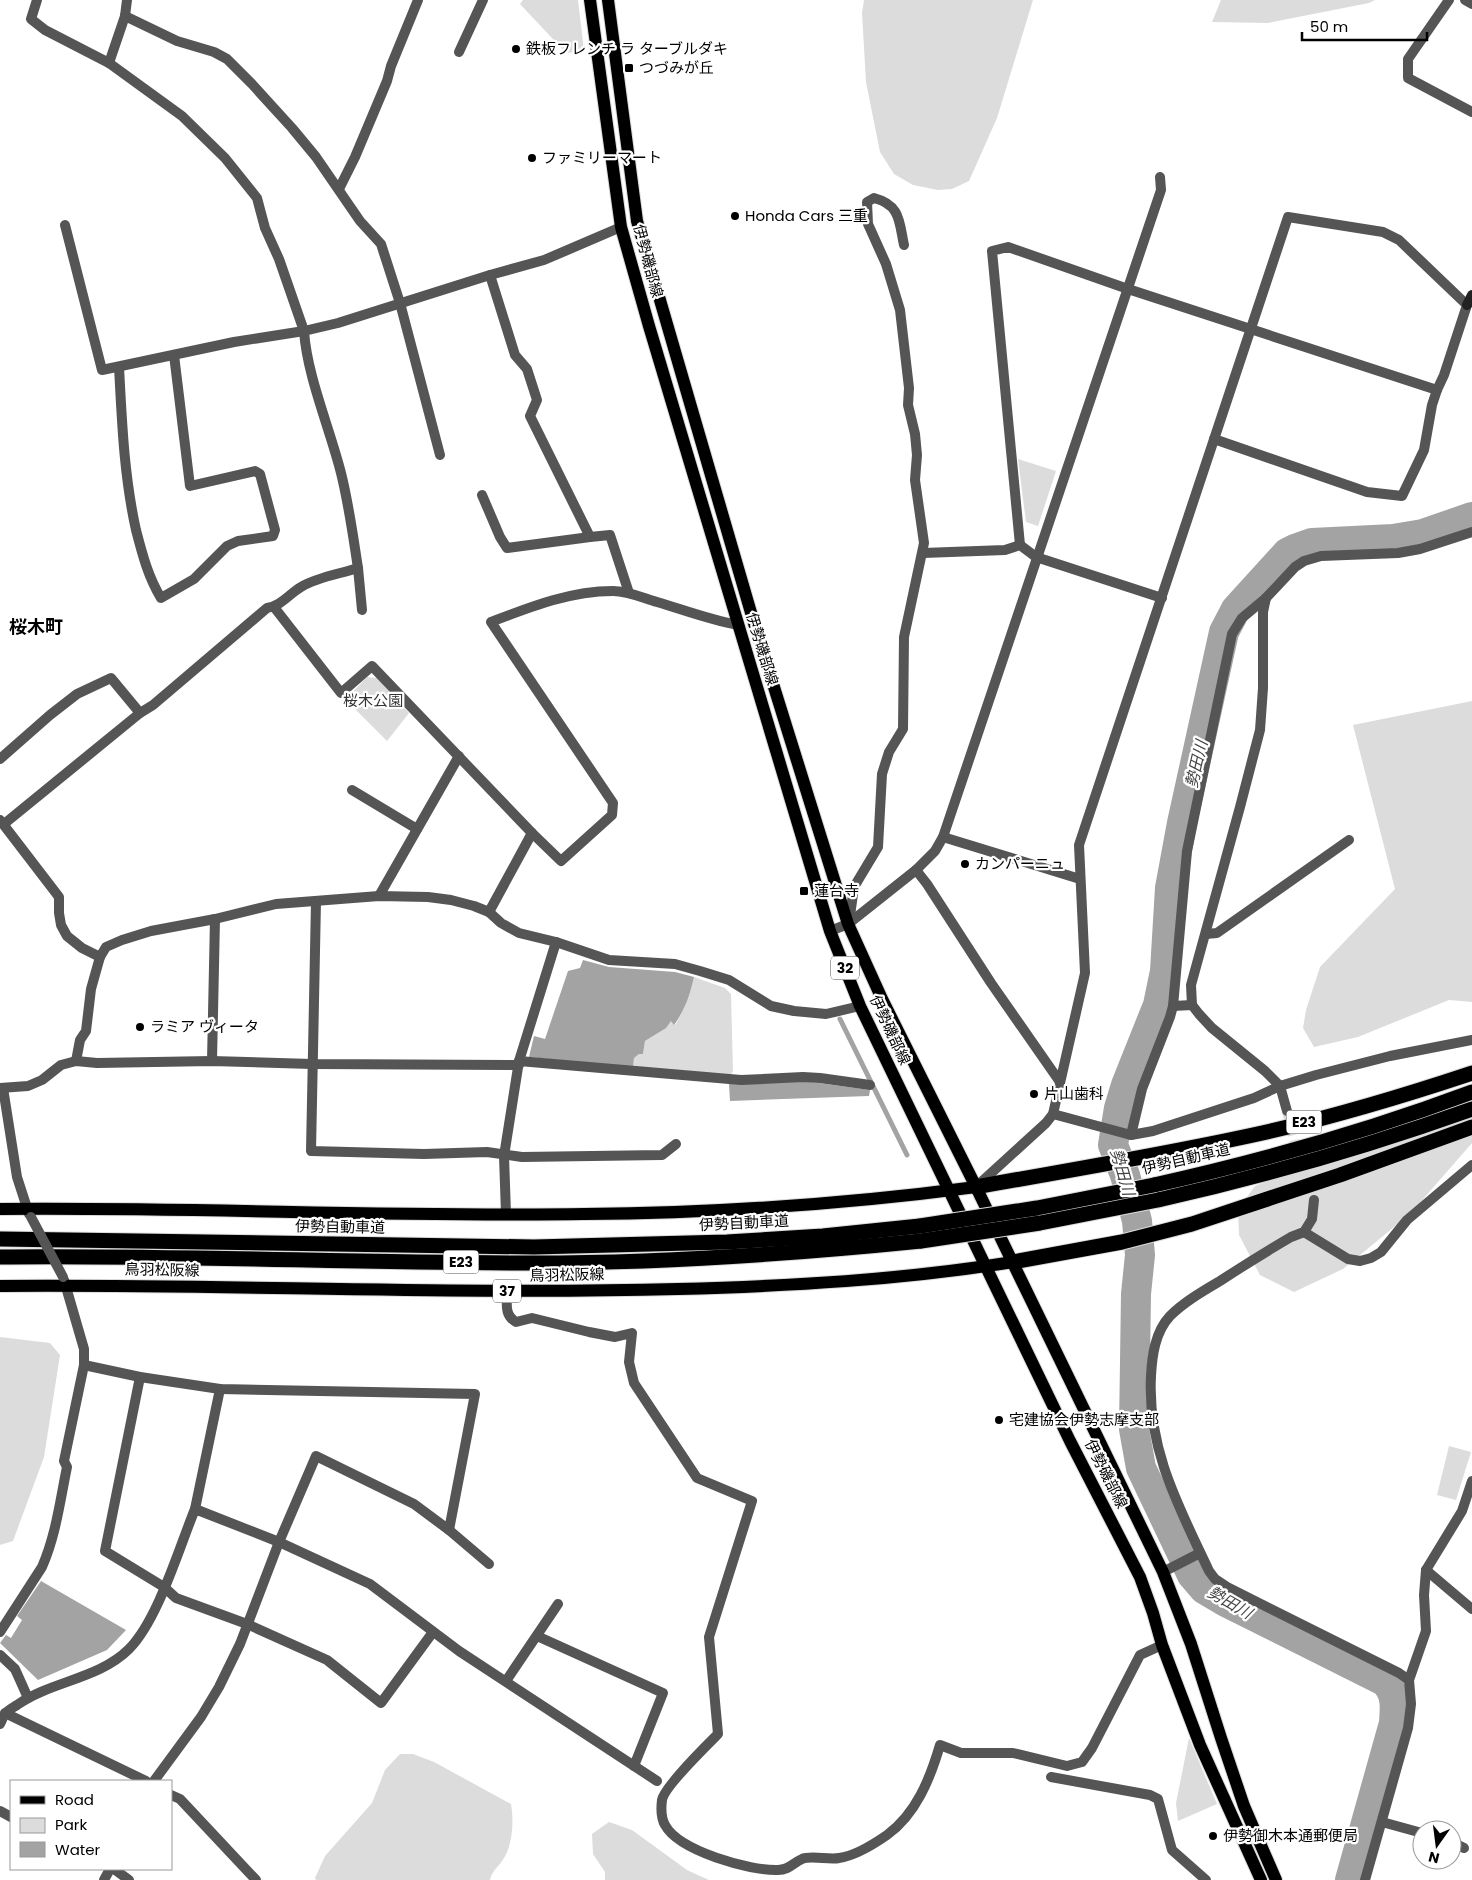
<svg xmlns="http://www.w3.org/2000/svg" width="1472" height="1880" font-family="Poppins,'Noto Sans JP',sans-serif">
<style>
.green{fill:#dcdcdc}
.water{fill:#a3a3a3}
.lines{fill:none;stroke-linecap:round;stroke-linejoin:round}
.stream{stroke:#a3a3a3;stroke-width:5}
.river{stroke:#a3a3a3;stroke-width:30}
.street-tunnel{stroke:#d9d9d9;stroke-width:10;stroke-dasharray:10 5;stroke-linecap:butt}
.primary-casing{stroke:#dbdbdb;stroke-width:14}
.highway-casing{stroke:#dbdbdb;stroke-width:17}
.street{stroke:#555;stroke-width:10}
.secondary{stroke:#222;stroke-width:10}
.primary{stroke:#000;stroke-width:12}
.highway{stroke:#000;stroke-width:15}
.highway-bridge-casing{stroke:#dbdbdb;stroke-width:17;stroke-linecap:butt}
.street-bridge{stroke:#555;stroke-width:10}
.highway-bridge{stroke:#000;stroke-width:15}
.poi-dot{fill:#000;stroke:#fff;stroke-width:2}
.labels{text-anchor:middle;stroke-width:4.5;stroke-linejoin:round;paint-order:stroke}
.shield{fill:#fff;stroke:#4c4c4c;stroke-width:1}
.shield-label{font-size:14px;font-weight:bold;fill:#000}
.poi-label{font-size:15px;fill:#000;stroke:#fff;text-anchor:start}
.street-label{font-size:15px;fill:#000;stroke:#fff}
.park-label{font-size:15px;fill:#333;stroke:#fff}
.water-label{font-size:16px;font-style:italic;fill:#444;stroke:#fff}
.quarter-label{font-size:18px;font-weight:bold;fill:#000;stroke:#fff}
</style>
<rect width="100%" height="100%" fill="#fff"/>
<g class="green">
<path d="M523 0H578L584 51 566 53 520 4Z"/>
<path d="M864 0H1033L997 118 969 181 952 189 938 190 913 185 894 174 880 152 866 82 862 13Z"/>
<path d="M1221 0H1375L1369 3 1268 23 1212 22Z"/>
<path d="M1018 459 1056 471 1038 526 1026 522Z"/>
<path d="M367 677 377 678 409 713 387 741 351 705V694Z"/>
<path d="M1472 701V1002L1449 1000 1358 1037 1314 1047 1303 1028 1306 1010 1320 967 1395 889 1353 725Z"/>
<path d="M694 977 725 988 731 994 733 1071 731 1075 633 1067 634 1058 639 1054H643L645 1041 658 1033 672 1020 675 1025C685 1009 690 995 694 977Z"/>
<path d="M1472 1116V1143L1411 1213 1343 1269 1294 1292 1260 1275 1239 1235 1238 1209 1255 1186 1287 1173 1456 1123Z"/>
<path d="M0 1337 50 1343 60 1355 44 1457 13 1541 0 1545Z"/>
<path d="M1449 1446 1471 1452 1456 1500 1437 1495Z"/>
<path d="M1189 1738 1217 1804 1178 1821 1176 1803Z"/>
<path d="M400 1754H413L434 1762 511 1804C514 1821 513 1846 502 1861 497 1868 492 1871 490 1880H316L315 1878 325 1856 372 1803 385 1770Z"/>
<path d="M609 1822 632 1830 687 1870 709 1880H605V1872L593 1854 592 1834Z"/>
</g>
<g class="water">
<path d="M583 960 609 967 675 972 694 977C690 995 685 1010 674 1025L671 1021 666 1028 645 1041 643 1054H639L634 1058 633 1067 529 1057 534 1036 545 1039 568 971 580 968Z"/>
<path d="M804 1081 870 1090 869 1096 730 1101 729 1084Z"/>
<path d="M41 1581 126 1630 107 1650 38 1680 0 1643 6 1635 11 1638 22 1620 17 1616Z"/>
</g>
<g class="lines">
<path class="stream" d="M840 1019 907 1155"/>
<path class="river" d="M1350 1880 1394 1723C1395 1707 1397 1693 1384 1681L1226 1602 1204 1589 1192 1575 1141 1468 1134 1429 1136 1294 1140 1255 1137 1221 1125 1175 1113 1145 1119 1108 1126 1085 1158 1005 1165 971 1170 888 1182 823 1224 632 1236 609 1287 553 1295 549 1312 543 1393 539 1423 534 1472 517"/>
<path class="street-tunnel" d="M1287 1111 1298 1156 1314 1200"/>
<defs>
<g id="primary">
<path d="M590 0 621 227 649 326 830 931 860 1006 1070 1441 1140 1577 1153 1613 1162 1645 1200 1745 1261 1880"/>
<path d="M608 0 637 221 754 623 848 924 882 999 976 1187 1163 1572 1191 1644 1221 1738 1244 1806 1276 1880"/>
<path d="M0 1209C195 1207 390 1217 584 1214 715 1213 847 1204 976 1187"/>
<path d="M0 1286C226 1284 452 1295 678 1289 789 1286 902 1280 1013 1262"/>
</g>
<g id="highway">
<path d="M1154 1185C1262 1161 1368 1131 1472 1092"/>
<path d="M976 1187C1075 1169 1174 1153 1271 1131 1339 1115 1406 1095 1472 1073"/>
<path d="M1158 1200C1265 1176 1369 1146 1472 1109"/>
<path d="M0 1239 534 1247 727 1242 823 1236 920 1226"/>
<path d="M0 1257C178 1255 355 1263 533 1263 663 1263 792 1254 921 1241"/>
<path d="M1013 1262 1122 1242 1192 1224 1340 1175 1472 1127"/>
</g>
</defs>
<use href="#primary" class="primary-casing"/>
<use href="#highway" class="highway-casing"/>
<g class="street">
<path d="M37 0 31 19 45 30 109 63"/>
<path d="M1449 0 1408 59V78L1472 112"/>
<path d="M1465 0 1472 4"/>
<path d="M125 16 177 41 214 52 227 59 252 84 292 128 316 157 360 221 381 244 400 303 440 455"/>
<path d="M459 52 483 0"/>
<path d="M339 189 355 157 387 81 391 66 418 0"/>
<path d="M65 225 102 370 234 342 304 331 338 323 490 275 544 260 621 227"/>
<path d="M490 275 515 355 527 369 537 400 530 416 590 537 610 535 629 593"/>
<path d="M119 367C122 423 124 476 136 530 142 553 148 577 161 598L194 579 227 546 238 541 273 536 275 530 260 474 255 471 190 486 174 355"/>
<path d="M482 495 500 537 507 548 590 537"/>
<path d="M1020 545 992 251 1008 247 1128 289 1437 390 1432 405 1424 450 1402 496 1367 492 1214 439"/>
<path d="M923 553 1005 550 1020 545 1036 557 1162 598"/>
<path d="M358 568 362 610"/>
<path d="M274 607 341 693 372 666 532 833 561 861 612 815 613 803 491 622C530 607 570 591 613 591 628 591 643 598 657 602 684 610 710 620 738 625"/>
<path d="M0 759 50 715 77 694 111 678 140 713 153 705 267 608C281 606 289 594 301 587 317 577 340 574 358 568 353 536 349 505 341 473 330 429 307 376 304 331L279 259 265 228 257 198 225 158 182 116 109 63 125 16 127 0"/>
<path d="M352 790 417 829"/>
<path d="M0 820 59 897V913L61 925 67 936 82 948 100 957"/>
<path d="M4 824 140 713"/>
<path d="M943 837 1080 879"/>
<path d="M916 870 927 884 991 983 1060 1082"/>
<path d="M379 896 459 756"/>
<path d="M316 901 311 1151 424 1154 487 1152 522 1157 662 1155 676 1144"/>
<path d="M489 912 532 833"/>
<path d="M849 923 854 887 878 847 882 774 889 752 903 729 904 637 924 543 915 480 917 455 915 434 908 405 909 388 900 310 886 264 868 224 867 202 874 198C901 205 899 222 904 245"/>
<path d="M830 931 848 924 916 870 935 851 943 837 1161 190 1160 177"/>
<path d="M1206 934 1217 933 1349 840"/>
<path d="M1192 1005 1191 985 1240 807 1260 730 1263 688V612L1266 598 1295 567 1304 561 1321 556 1398 553 1420 549 1472 532"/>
<path d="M1173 1006 1192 1005 1199 1014 1212 1028 1265 1071 1280 1086 1287 1111"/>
<path d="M76 1061 80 1040 86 1031 91 989 100 957 106 947 122 940 151 931 215 919 276 904 379 896 428 897 451 900 474 906 489 912 501 923 519 933 556 942 609 960 675 964 700 971 729 980 771 1006 794 1011 826 1014 860 1006"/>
<path d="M212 1061 215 919"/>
<path d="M519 1061 741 1080 803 1077 820 1078 870 1085"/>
<path d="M0 1088 28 1086 42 1080 61 1065 76 1061 97 1063 212 1061 312 1064 519 1065"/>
<path d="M3 1088 17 1177 29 1214"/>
<path d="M1053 1114 1131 1135 1153 1131 1254 1098 1280 1086 1316 1075 1390 1056 1472 1040"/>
<path d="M1131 1135 1142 1089 1170 1017 1173 1006 1187 851 1232 634 1242 618 1266 598"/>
<path d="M977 1186 1046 1123 1053 1114 1085 973 1079 845 1288 217 1383 232 1399 240 1467 305 1444 375 1437 390"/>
<path d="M1314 1200 1312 1219 1304 1232 1291 1237C1267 1251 1243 1266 1220 1281 1203 1291 1184 1302 1170 1316 1155 1332 1152 1356 1151 1376 1147 1449 1179 1507 1209 1571L1215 1579 1227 1587 1399 1673 1409 1680"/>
<path d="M506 1214 504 1156 519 1061 556 942"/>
<path d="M1304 1232 1348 1259 1360 1261 1371 1258 1381 1252 1407 1220 1472 1165"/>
<path d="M507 1291C507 1304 504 1315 516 1322L532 1318 589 1332 615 1337 632 1333 629 1362 634 1383 697 1478 752 1501 709 1637 718 1734C707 1745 664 1787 662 1800 661 1808 661 1818 665 1825 679 1851 750 1871 778 1870 789 1870 793 1863 802 1859 810 1855 829 1860 839 1858 855 1856 874 1844 887 1835 916 1814 930 1779 940 1745L961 1753H1013L1067 1766 1082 1762 1092 1748 1140 1655 1162 1645"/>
<path d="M84 1365 140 1377 220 1389 475 1394 449 1530 414 1504 316 1456 279 1542 240 1644 219 1687 201 1717 154 1781"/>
<path d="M140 1377 105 1551 164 1587 176 1598 247 1624 327 1660 381 1703 433 1632"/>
<path d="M195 1509 220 1389"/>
<path d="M449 1530 489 1564"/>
<path d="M1426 1570 1472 1609"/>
<path d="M1163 1572 1200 1553"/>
<path d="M0 1632 42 1567C56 1535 60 1501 67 1467L64 1461 84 1365V1349L64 1280"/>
<path d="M537 1636 663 1693 634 1766"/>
<path d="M0 1655 15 1669 28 1698"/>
<path d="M506 1681 558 1604"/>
<path d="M5 1713 146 1781"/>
<path d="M0 1724C2 1721 3 1716 5 1714 8 1710 14 1707 17 1705 51 1681 99 1679 129 1649 158 1620 179 1548 195 1509L279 1542 370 1584 459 1651 657 1781"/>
<path d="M1051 1777 1150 1795 1158 1799 1172 1850 1206 1880"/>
<path d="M171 1795 180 1799 256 1880"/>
<path d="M0 1811 11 1817"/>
<path d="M1382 1822 1422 1833"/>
<path d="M1452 1842 1464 1848"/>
<path d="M114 1869 129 1880"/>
<path d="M104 1880 110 1869"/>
<path d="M1365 1880 1408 1728 1411 1704 1409 1680 1426 1631 1424 1595 1426 1570 1462 1511 1472 1481"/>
</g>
<path class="secondary" d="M1467 305 1472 295"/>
<use href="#primary" class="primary"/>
<use href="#highway" class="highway"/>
<defs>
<g id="highway-bridge">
<path d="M920 1226 1037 1208 1154 1185"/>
<path d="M921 1241 1040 1223 1158 1200"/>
</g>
</defs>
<use href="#highway-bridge" class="highway-bridge-casing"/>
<path class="street-bridge" d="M31 1217 63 1277"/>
<use href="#highway-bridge" class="highway-bridge"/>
</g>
<g class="poi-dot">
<circle cx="516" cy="49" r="5"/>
<rect x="624" y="63" width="10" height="10" rx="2.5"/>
<circle cx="532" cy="158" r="5"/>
<circle cx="735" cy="216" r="5"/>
<circle cx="965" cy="864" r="5"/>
<rect x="799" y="886" width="10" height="10" rx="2.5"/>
<circle cx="140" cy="1027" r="5"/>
<circle cx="1034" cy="1094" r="5"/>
<circle cx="999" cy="1420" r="5"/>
<circle cx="1213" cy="1836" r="5"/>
</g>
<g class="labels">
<g class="shield">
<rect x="831" y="956.5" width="28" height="23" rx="4"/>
<rect x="1286.5" y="1110.5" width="35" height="23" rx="4"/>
<rect x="443.5" y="1250.5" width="35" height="23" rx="4"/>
<rect x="493" y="1279.5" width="28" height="23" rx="4"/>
</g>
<g class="shield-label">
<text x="845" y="973">32</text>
<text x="1304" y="1127">E23</text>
<text x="461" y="1267">E23</text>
<text x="507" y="1296">37</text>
</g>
<g class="poi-label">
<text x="526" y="54">鉄板フレンチ ラ ターブルダキ</text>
<text x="639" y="73">つづみが丘</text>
<text x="542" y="163">ファミリーマート</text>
<text x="745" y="221">Honda Cars 三重</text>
<text x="975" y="869">カンパーニュ</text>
<text x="814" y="896">蓮台寺</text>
<text x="150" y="1032">ラミア ヴィータ</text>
<text x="1044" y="1099">片山歯科</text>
<text x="1009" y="1425">宅建協会伊勢志摩支部</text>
<text x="1223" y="1841">伊勢御木本通郵便局</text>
</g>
<g class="street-label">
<text transform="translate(648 261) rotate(75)" y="5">伊勢磯部線</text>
<text transform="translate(762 649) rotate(73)" y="5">伊勢磯部線</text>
<text transform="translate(890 1030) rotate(65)" y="5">伊勢磯部線</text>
<text transform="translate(1186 1159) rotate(-13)" y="5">伊勢自動車道</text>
<text transform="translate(744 1223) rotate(-3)" y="5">伊勢自動車道</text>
<text transform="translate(340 1227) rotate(1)" y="5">伊勢自動車道</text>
<text transform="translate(162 1270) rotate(1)" y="5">鳥羽松阪線</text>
<text transform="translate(567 1275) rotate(-1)" y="5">鳥羽松阪線</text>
<text transform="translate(1106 1474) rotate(63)" y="5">伊勢磯部線</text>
</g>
<g class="park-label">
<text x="373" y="706">桜木公園</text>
</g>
<g class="water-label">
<text transform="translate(1196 764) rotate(-77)" y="6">勢田川</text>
<text transform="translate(1123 1172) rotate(74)" y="6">勢田川</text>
<text transform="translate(1230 1602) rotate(30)" y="6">勢田川</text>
</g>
<g class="quarter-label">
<text x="36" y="633">桜木町</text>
</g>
</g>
<rect x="10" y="1780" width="162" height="90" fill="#ffffff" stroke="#999999"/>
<rect x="20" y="1796" width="25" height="8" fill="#000000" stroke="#999999"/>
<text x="55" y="1805" font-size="15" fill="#000000">Road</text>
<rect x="20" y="1818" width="25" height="15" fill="#dcdcdc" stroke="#999999"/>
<text x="55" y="1830" font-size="15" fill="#000000">Park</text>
<rect x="20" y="1842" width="25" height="15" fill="#a3a3a3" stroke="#999999"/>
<text x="55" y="1855" font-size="15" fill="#000000">Water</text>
<g transform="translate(1437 1845) rotate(194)"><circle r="24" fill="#ffffff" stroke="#999999"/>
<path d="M0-4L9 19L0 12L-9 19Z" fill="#000000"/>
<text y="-8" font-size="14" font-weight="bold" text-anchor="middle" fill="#000000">N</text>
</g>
<path d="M1302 32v8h125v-8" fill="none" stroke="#000000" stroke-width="2.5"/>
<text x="1310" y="32" font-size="15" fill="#000000" stroke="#ffffff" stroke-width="4" paint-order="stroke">50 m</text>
</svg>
